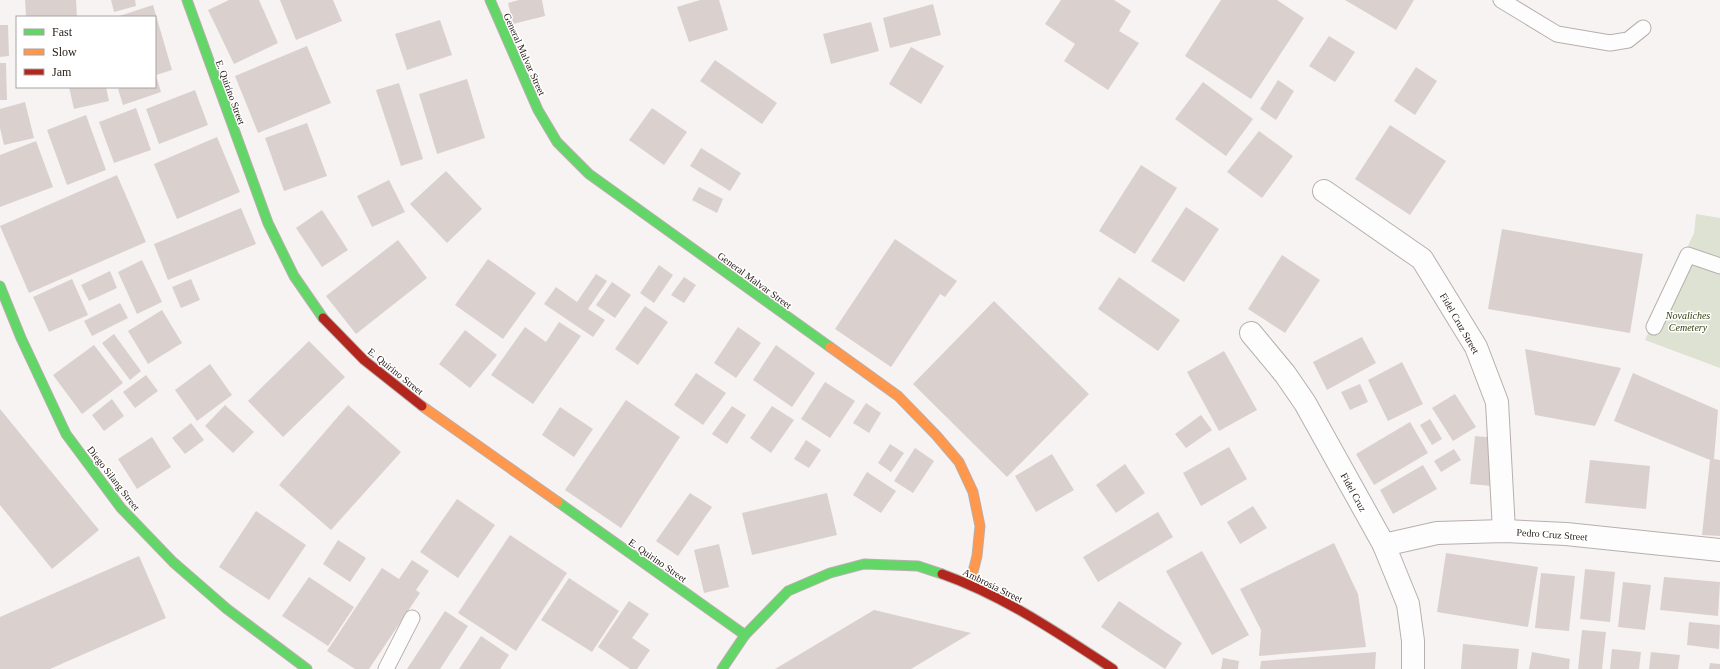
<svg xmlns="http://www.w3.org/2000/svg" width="1720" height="669" font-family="'Times New Roman',serif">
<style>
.green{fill:#dde2d2}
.building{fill:#dad1ce}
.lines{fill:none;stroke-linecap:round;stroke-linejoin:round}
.lane-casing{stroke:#b7afac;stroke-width:17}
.street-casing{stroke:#b7afac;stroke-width:24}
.fast-casing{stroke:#b7afac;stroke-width:11}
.slow-casing{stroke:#b7afac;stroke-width:11}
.jam-casing{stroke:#b7afac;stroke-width:11}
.lane{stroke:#fefdfd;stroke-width:15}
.street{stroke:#fefdfd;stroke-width:22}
.fast{stroke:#63d668;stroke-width:9}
.slow{stroke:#ff974d;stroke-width:9}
.jam{stroke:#b3261e;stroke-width:9}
.labels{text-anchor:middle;stroke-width:3;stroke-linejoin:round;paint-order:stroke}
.street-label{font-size:10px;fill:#261a13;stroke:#fff}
.park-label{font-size:10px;font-style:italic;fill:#2e3e0c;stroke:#fff}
</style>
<rect width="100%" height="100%" fill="#f7f3f2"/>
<path class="green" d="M1696 214 1720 218V368L1645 340 1694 233Z"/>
<g class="building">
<path d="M25 0H76L77 17H26Z"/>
<path d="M111 0H135L136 6 114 12Z"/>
<path d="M229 0H259L278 43 234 64 208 10Z"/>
<path d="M280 0H333L342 21 296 40Z"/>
<path d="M519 0H542L545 16 513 24 508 3Z"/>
<path d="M700 0H719L728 30 689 42 677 7Z"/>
<path d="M1061 0H1114L1131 11 1119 31 1139 43 1108 90 1064 61 1075 44 1045 24Z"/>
<path d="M1221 0H1277L1304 18 1251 99 1185 56Z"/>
<path d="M1345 0H1414L1396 30Z"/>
<path d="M933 4 941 35 890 48 883 18Z"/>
<path d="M153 5 172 70 156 75 161 92 123 105 118 89 123 87H155V17H116Z"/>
<path d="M440 20 452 55 407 70 395 34Z"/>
<path d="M871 22 879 51 831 64 823 34Z"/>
<path d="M0 25H8L9 56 0 57Z"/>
<path d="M1329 36 1355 52 1335 82 1309 66Z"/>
<path d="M307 46 331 103 258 133 235 76Z"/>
<path d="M911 47 944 66 921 104 889 84Z"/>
<path d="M715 60 777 103 762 124 700 81Z"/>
<path d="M0 63H6L7 100H0Z"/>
<path d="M1416 67 1437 81 1415 115 1394 101Z"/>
<path d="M467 79 485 138 437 154 419 94Z"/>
<path d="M1278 80 1294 91 1276 120 1260 109Z"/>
<path d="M1203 82 1253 119 1226 156 1175 119Z"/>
<path d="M399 83 423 159 401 166 376 90Z"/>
<path d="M69 87H106L109 101 74 109Z"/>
<path d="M195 90 208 125 159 144 146 109Z"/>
<path d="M25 102 34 138 4 145 0 128V109Z"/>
<path d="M136 108 151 150 114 163 99 122Z"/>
<path d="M652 108 687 132 664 165 629 140Z"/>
<path d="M86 115 106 170 67 185 47 130Z"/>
<path d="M307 123 327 176 284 191 265 138Z"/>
<path d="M1390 125 1446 161 1410 215 1355 179Z"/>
<path d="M1259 131 1293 156 1262 198 1227 172Z"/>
<path d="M217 137 240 192 177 219 154 164Z"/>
<path d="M36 141 53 187 0 207V155Z"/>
<path d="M701 148 741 173 730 191 690 166Z"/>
<path d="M1141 165 1177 188 1135 254 1099 231Z"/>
<path d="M446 171 482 209 447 243 410 204Z"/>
<path d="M117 175 146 242 29 293 0 226Z"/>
<path d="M389 180 405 212 372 227 357 196Z"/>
<path d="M699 187 723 199 717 213 692 200Z"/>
<path d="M1186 207 1219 229 1184 282 1151 261Z"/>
<path d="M241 208 256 244 168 280 154 244Z"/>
<path d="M322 210 348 250 322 267 296 228Z"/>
<path d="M1502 229 1643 254 1630 333 1488 309Z"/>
<path d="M895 239 957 281 945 297 940 294 891 367 835 329Z"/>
<path d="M398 240 427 278 356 334 326 296Z"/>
<path d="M1282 255 1320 280 1285 333 1248 309Z"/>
<path d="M488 259 536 293 503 339 455 305Z"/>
<path d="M142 260 162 302 137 314 118 272Z"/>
<path d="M659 265 673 275 654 303 640 293Z"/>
<path d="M110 271 117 288 89 301 81 285Z"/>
<path d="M596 274 607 281 588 309 605 320 593 337 544 304 556 287 577 302Z"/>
<path d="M684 277 696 285 684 303 671 295Z"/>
<path d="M1119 277 1180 320 1158 351 1098 309Z"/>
<path d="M72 279 88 315 49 332 33 297Z"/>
<path d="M191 279 200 300 181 308 172 287Z"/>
<path d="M612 282 631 295 615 318 596 305Z"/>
<path d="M994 301 1089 394 1007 477 913 384Z"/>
<path d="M120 303 128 318 92 336 84 321Z"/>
<path d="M645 306 668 322 638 365 615 349Z"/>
<path d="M162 310 182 343 148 364 128 331Z"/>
<path d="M559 322 581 336 533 404 491 375 525 327 546 342Z"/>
<path d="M738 327 761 343 736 378 714 363Z"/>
<path d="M465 330 497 355 470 388 439 364Z"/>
<path d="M114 334 141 371 130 380 102 343Z"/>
<path d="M1362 337 1376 363 1327 390 1313 362Z"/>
<path d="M309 341 345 377 283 437 248 401Z"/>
<path d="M94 345 123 383 82 414 53 375Z"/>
<path d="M776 345 815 373 792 407 753 380Z"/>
<path d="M1525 349 1621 368 1595 426 1535 415Z"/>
<path d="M1224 351 1257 410 1219 431 1187 372Z"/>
<path d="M1402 362 1423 404 1388 421 1368 380Z"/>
<path d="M210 364 232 395 197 421 175 390Z"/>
<path d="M696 373 726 393 703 425 674 405Z"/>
<path d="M1633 373 1718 410 1714 459 1720 460V536L1702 535 1710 460 1614 421Z"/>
<path d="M146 375 158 391 135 408 123 392Z"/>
<path d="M825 382 855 401 830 438 801 419Z"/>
<path d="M1360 384 1368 402 1350 410 1341 392Z"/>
<path d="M1455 394 1476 427 1453 441 1432 408Z"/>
<path d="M112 399 124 416 104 431 92 415Z"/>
<path d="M626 400 680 437 621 528 565 490Z"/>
<path d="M866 403 881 413 869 433 853 423Z"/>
<path d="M225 405 254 432 233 453 205 426Z"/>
<path d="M348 405 401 452 331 530 279 485Z"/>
<path d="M732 406 746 415 727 444 712 434Z"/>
<path d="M772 406 794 420 771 453 750 438Z"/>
<path d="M560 407 593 429 574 457 542 435Z"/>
<path d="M0 409 99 530 52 569 0 505Z"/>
<path d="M1201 415 1212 430 1186 448 1175 434Z"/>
<path d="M1430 419 1442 439 1432 445 1420 425Z"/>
<path d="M1410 422 1428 453 1374 485 1356 454Z"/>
<path d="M191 423 204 440 185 454 172 438Z"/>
<path d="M1475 436 1497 438 1492 486 1470 484Z"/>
<path d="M152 437 171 467 137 489 118 459Z"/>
<path d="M806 440 821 450 809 468 794 459Z"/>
<path d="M890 444 904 453 891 472 878 463Z"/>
<path d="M1229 447 1247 479 1201 506 1183 473Z"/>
<path d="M915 448 934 461 913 493 894 481Z"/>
<path d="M1454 449 1461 460 1441 472 1434 461Z"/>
<path d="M1052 454 1074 490 1036 512 1015 476Z"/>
<path d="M1590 460 1650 466 1646 509 1585 503Z"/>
<path d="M1125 464 1145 493 1116 513 1096 485Z"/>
<path d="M1423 465 1437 489 1393 514 1380 490Z"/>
<path d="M867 472 896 491 881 513 853 495Z"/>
<path d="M690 493 712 507 678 556 656 541Z"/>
<path d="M827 493 837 535 752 555 742 513Z"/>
<path d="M457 499 495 525 458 578 420 552Z"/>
<path d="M1253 506 1267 528 1240 544 1227 522Z"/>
<path d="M256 511 306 545 269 600 219 567Z"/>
<path d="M1158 512 1173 537 1098 582 1083 557Z"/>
<path d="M510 535 567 573 516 651 458 613Z"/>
<path d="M338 540 366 558 350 582 323 564Z"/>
<path d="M1334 543 1358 594 1366 647 1259 656 1261 630 1240 589Z"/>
<path d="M719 544 729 587 704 593 694 550Z"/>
<path d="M1202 551 1249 635 1212 655 1166 571Z"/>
<path d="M1446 553 1538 567 1528 627 1437 612Z"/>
<path d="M139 556 166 618 50 669H0V617Z"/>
<path d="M412 560 429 571 416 590 420 593 369 669H355L327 651 382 568 399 579Z"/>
<path d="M1585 569 1615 572 1610 622 1580 619Z"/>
<path d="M1541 573 1575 576 1569 631 1535 628Z"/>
<path d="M309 577 354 607 328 646 282 616Z"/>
<path d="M1664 577 1720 582 1718 616 1660 610Z"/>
<path d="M569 578 619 611 592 652 541 620Z"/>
<path d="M1623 582 1651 585 1645 630 1618 627Z"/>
<path d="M629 601 649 614 632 638 650 650 637 669H630L598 647Z"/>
<path d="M1119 601 1182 643 1165 669 1101 627Z"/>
<path d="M874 610 971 633 911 669H775Z"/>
<path d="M445 611 468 626 440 669H407Z"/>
<path d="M1689 622 1720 625 1719 649 1687 645Z"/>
<path d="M1582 630 1606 632 1602 669H1578Z"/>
<path d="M481 636 509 655 500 669H459Z"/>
<path d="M1463 644 1519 649 1517 669H1461Z"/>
<path d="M1612 649 1641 652 1639 669H1610Z"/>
<path d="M1376 652 1375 669H1260L1261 661Z"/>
<path d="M1532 652 1570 659 1569 669H1529Z"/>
<path d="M1651 652 1680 655 1678 669H1649Z"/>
<path d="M1223 658 1239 661 1238 669H1221Z"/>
<path d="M1710 663 1720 664V669H1709Z"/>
</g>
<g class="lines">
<defs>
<g id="lane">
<path d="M1501 0 1557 34 1610 43 1628 40 1643 28"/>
<path d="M1654 327 1688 255 1720 266"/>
<path d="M386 669 412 618"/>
</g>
<g id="street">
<path d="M1324 191 1422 259 1476 347 1497 402 1504 531"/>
<path d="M1251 333 1285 374 1305 403 1384 545 1408 604 1413 641V669"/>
<path d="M1384 545 1437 533 1504 531 1566 534 1720 550"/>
</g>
<g id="fast">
<path d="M187 0 268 223 294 276 323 318"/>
<path d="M490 0 538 110 557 142 589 174 830 347"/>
<path d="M0 286 21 338 66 434 121 508 173 562 227 609 307 669"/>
<path d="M558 502 745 635"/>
<path d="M722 669 745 635 788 591 830 573 864 564 918 566 942 574"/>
</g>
<g id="slow">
<path d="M830 347 898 396 936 435 959 462 973 492 980 526 977 556 970 584"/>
<path d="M422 406 558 502"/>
</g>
<g id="jam">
<path d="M323 318 364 360 422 406"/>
<path d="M942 574C1004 596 1058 633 1113 669"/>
</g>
</defs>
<use href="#lane" class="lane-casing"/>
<use href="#street" class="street-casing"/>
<use href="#fast" class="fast-casing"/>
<use href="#slow" class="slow-casing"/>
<use href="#jam" class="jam-casing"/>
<use href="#lane" class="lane"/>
<use href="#street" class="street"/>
<use href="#fast" class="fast"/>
<use href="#slow" class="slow"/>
<use href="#jam" class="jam"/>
</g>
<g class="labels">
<g class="street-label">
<text transform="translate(525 54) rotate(66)" y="4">General Malvar Street</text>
<text transform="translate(231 92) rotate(70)" y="4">E. Quirino Street</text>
<text transform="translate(755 280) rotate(36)" y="4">General Malvar Street</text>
<text transform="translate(1460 323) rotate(60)" y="4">Fidel Cruz Street</text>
<text transform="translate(396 371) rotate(39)" y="4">E. Quirino Street</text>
<text transform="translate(114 478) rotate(52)" y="4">Diego Silang Street</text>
<text transform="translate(1354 492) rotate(61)" y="4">Fidel Cruz</text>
<text transform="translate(1552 534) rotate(4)" y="4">Pedro Cruz Street</text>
<text transform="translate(658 560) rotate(35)" y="4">E. Quirino Street</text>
<text transform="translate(993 585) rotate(26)" y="4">Ambrosia Street</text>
</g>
<g class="park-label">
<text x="1688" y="319">Novaliches<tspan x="1688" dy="12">Cemetery</tspan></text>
</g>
</g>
<rect x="16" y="16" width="140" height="72" fill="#ffffff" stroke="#a8a3a1"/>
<rect x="24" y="29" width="20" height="6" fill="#63d668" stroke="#a8a3a1"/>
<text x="52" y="36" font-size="12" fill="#261a13">Fast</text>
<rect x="24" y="49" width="20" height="6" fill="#ff974d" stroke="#a8a3a1"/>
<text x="52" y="56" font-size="12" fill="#261a13">Slow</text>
<rect x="24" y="69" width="20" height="6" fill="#b3261e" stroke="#a8a3a1"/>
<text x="52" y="76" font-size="12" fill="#261a13">Jam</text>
</svg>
